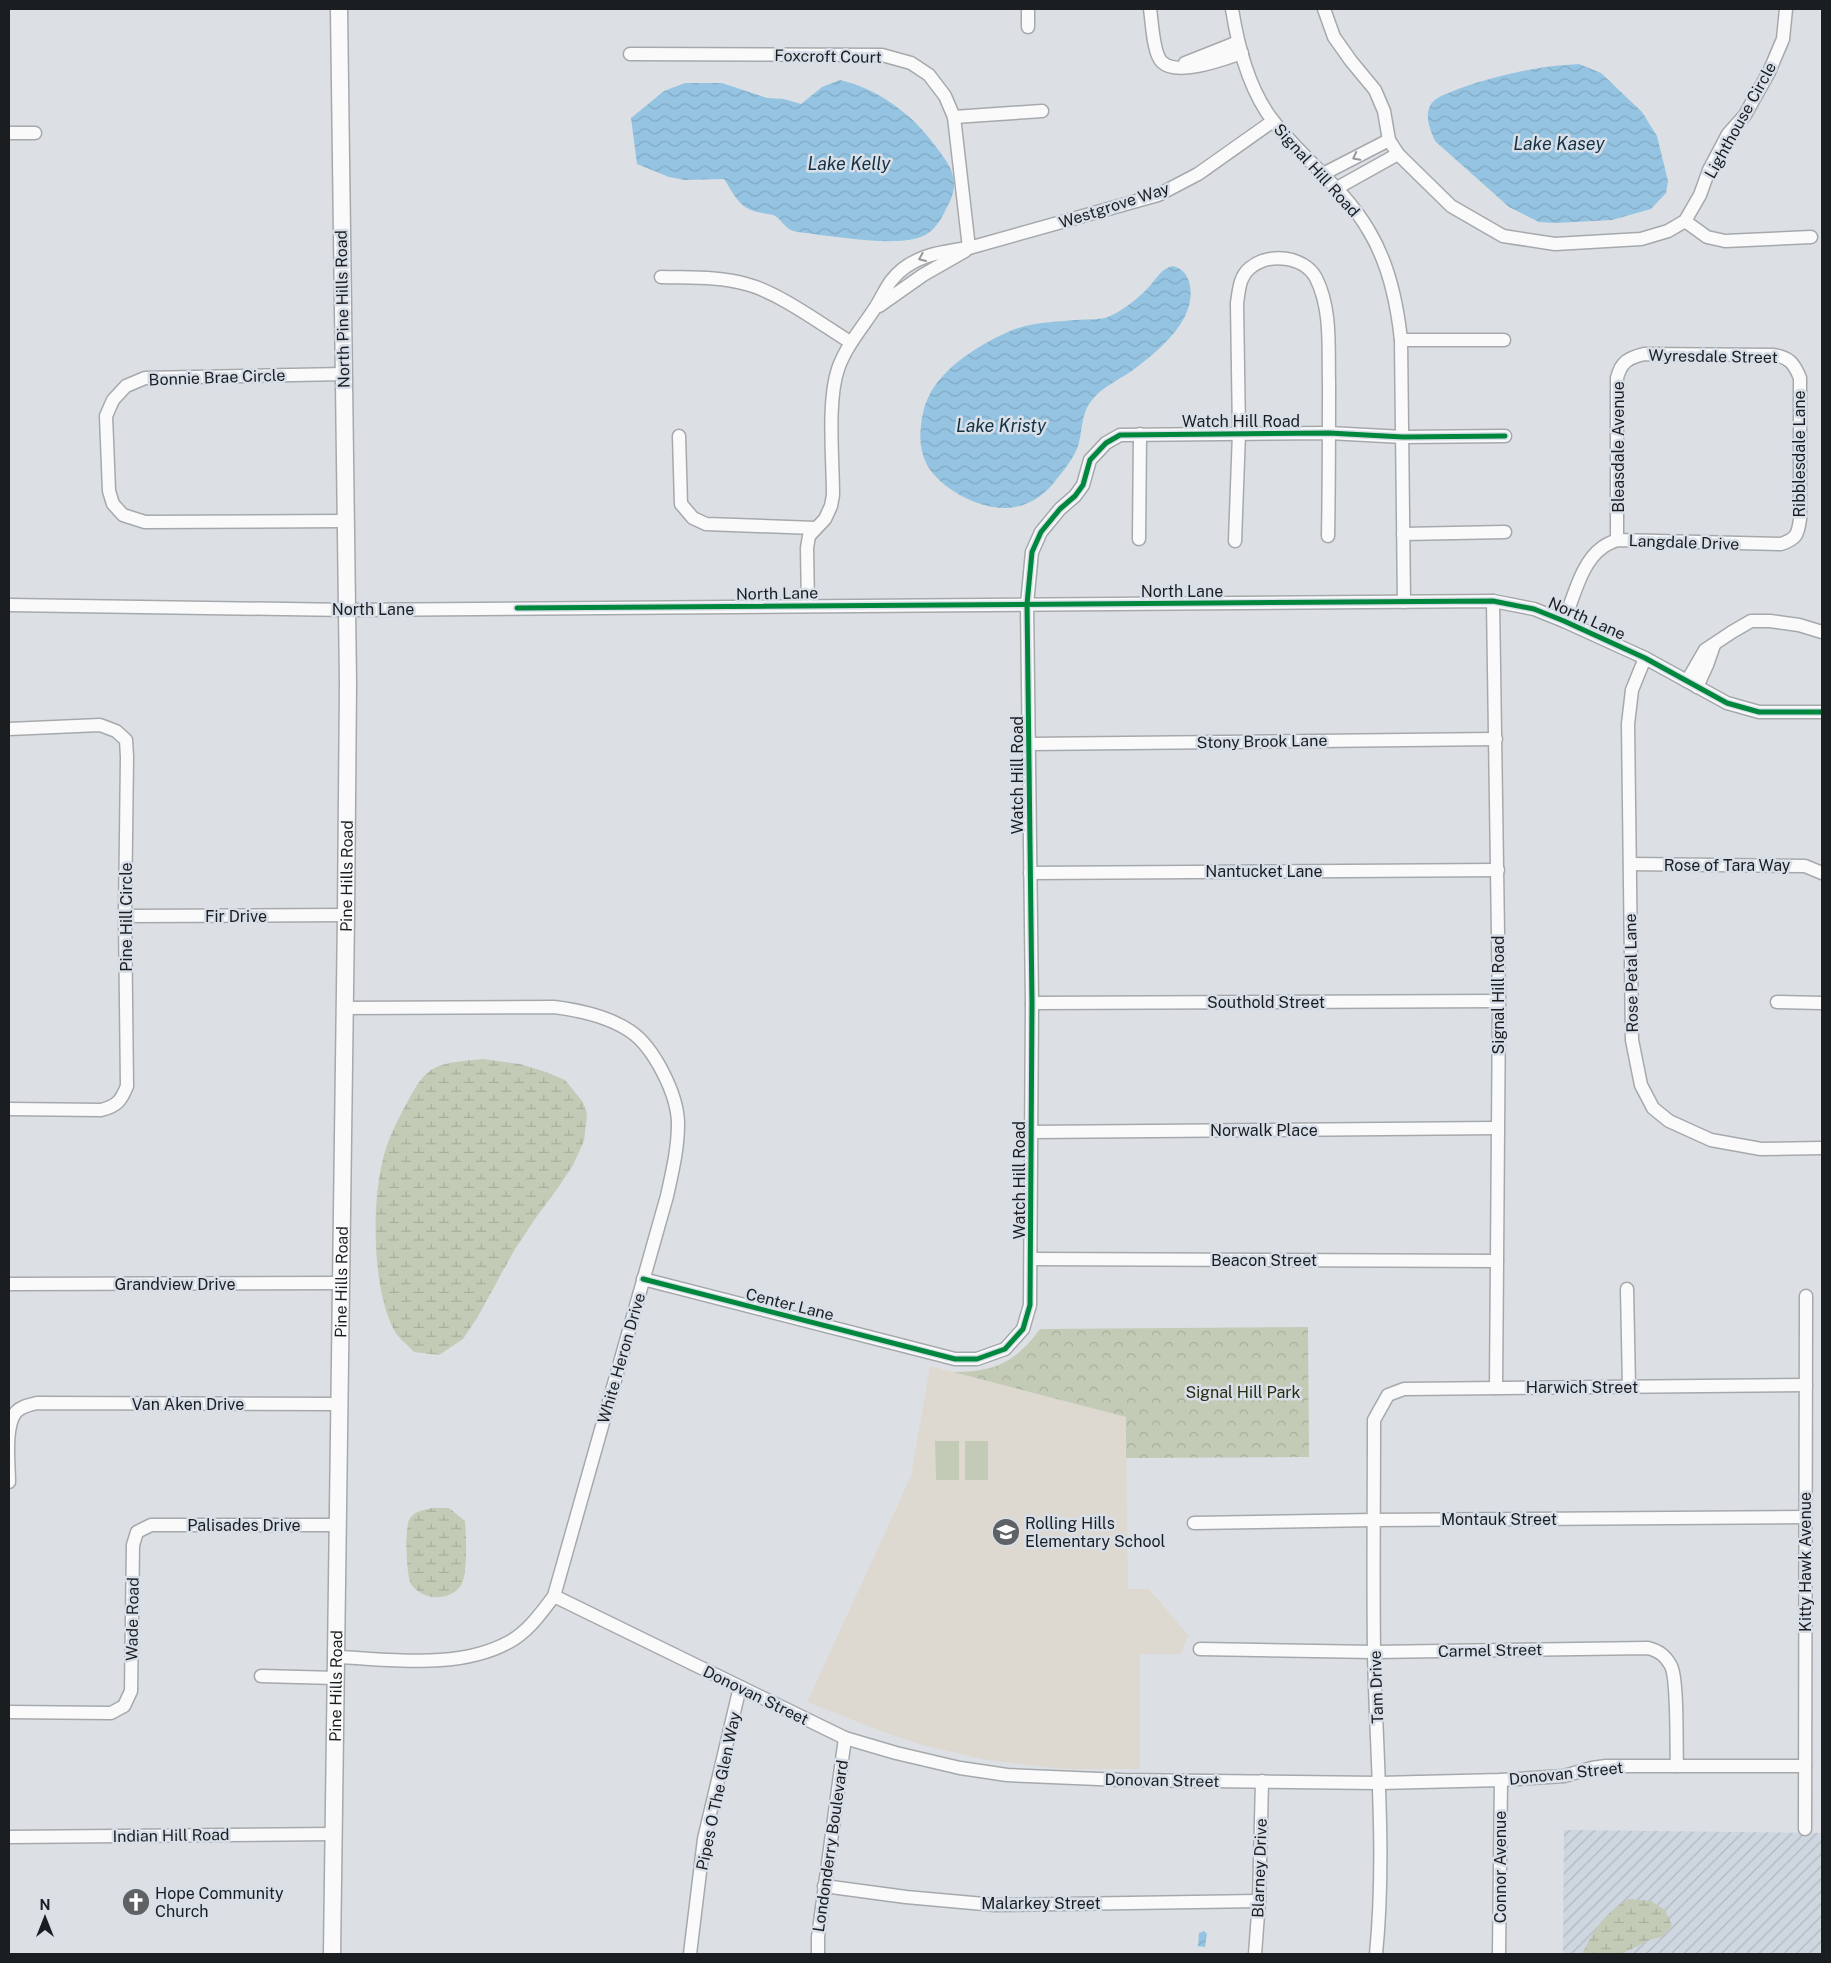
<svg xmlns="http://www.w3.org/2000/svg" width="1831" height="1963" font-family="'Public Sans',sans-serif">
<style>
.industrial{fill:url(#industrial-furrows)}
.education{fill:#ded9d0}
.grass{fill:#c3cbb6}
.wetland{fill:url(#wetland-marsh)}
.park{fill:url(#park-crowns)}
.water{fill:url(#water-waves)}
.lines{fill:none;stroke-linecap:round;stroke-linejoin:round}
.minor-casing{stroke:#a6a9ac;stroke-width:15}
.major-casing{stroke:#a6a9ac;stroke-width:19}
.minor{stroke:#fafafb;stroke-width:12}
.major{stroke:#fafafb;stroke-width:16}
.cycleway-casing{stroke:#d8dfe8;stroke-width:8}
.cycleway{stroke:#00873e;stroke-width:5}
.oneway{stroke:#969799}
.labels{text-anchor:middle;stroke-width:5;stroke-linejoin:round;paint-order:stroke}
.street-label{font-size:16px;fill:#1b1e21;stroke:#d8dfe8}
.park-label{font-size:16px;fill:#272d10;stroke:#d8dfe8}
.poi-label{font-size:16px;fill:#1b1e21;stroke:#d8dfe8;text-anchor:start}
.water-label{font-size:18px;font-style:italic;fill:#133143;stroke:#d8dfe8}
</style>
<defs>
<pattern id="industrial-furrows" width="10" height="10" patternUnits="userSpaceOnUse" patternTransform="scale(1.25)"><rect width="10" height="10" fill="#ced6e0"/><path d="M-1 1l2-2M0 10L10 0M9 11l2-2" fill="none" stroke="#b0b7c0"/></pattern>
<pattern id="wetland-marsh" width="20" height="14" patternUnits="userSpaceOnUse" patternTransform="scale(1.25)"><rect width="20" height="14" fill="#c3cbb6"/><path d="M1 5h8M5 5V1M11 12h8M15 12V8" fill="none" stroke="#a7ae9c"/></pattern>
<pattern id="park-crowns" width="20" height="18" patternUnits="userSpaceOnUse" patternTransform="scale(1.25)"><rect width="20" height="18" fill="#c3cbb6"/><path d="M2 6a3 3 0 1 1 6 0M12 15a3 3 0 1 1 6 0" fill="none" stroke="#a7ae9c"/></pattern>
<pattern id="water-waves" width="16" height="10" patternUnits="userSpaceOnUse" patternTransform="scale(1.25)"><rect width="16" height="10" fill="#95c4e2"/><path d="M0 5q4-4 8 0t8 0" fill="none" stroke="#80a8c2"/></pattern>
</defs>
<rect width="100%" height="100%" fill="#dce0e4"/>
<path class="industrial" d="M1564 1830 1822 1833V1954H1563Z"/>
<path class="education" d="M930 1366 1126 1417 1128 1589H1149L1189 1636 1186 1641 1181 1654H1140V1769H1063L986 1760 922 1745 883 1732 807 1702 911 1476Z"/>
<g class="grass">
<path d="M935 1441H959V1480H936Z"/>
<rect x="965" y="1441" width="23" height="39"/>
</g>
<g class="wetland">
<path d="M483 1059 520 1064 546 1072 565 1080 583 1102 587 1114 584 1141 573 1165 560 1185 537 1216 515 1249 477 1318 463 1339 439 1355 414 1352C408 1345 398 1338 394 1330 372 1288 371 1201 384 1155 389 1137 398 1119 407 1103 413 1091 420 1078 431 1070 445 1061 467 1061 483 1059Z"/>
<path d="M432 1508H449L465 1521C466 1534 468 1575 461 1585 456 1594 444 1598 434 1597 427 1597 415 1591 411 1584 406 1575 405 1529 409 1520 414 1511 423 1510 432 1508Z"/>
<path d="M1629 1899 1651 1901 1665 1910 1672 1926 1662 1937 1652 1939 1621 1954H1582C1595 1929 1604 1913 1629 1899Z"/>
</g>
<path class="park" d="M1308 1327 1309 1457 1126 1458V1417L953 1372C994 1372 1016 1362 1040 1329Z"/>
<g class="water">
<path d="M1579 64 1601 73 1642 112 1657 136 1668 181 1666 193 1651 209 1612 220 1556 223 1539 222 1509 207 1435 141C1430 129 1424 116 1431 104 1437 96 1449 93 1458 89 1498 75 1537 66 1579 64Z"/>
<path d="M840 80C875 88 908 111 930 139 949 164 964 179 946 209 941 220 933 233 921 237 894 246 848 238 819 235 811 233 801 233 793 231 785 229 781 218 773 215 765 213 754 213 747 208 736 202 731 189 724 179L685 180 669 177 637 164 631 118 664 91 685 83H722L767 98 784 99 801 104 822 87Z"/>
<path d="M1173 266C1183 269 1188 275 1190 286 1196 321 1158 351 1133 370 1119 380 1102 387 1092 400 1080 414 1083 434 1077 449 1071 462 1061 474 1052 485 1042 496 1031 504 1015 507 986 513 942 491 927 465 921 453 919 439 921 426 922 416 924 405 929 396 942 368 980 344 1008 332 1030 322 1053 322 1077 320 1086 319 1096 320 1105 318 1120 313 1136 300 1147 289 1155 281 1161 268 1173 266Z"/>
<path d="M1204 1931 1207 1934 1205 1947 1198 1946 1199 1933Z"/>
</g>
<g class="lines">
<defs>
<g id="minor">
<path d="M1028 9V27"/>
<path d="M1150 9C1152 21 1153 54 1162 62 1177 77 1224 59 1242 53"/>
<path d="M1232 9C1238 47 1249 91 1274 122 1304 160 1345 189 1369 231 1389 264 1397 302 1401 340L1404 602"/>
<path d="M1324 9 1334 37 1351 61 1375 90 1384 111 1389 140 1398 154 1451 206 1503 236 1555 244 1641 239 1668 231 1685 221 1700 195 1709 170 1728 134 1745 115 1769 72 1783 39 1786 9"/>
<path d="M630 54 882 55 911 63 929 75 945 96 954 117 969 248"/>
<path d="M1185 63 1238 42"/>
<path d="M954 117 1042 111"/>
<path d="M9 133H35"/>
<path d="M1323 174 1389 140"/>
<path d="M1337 188 1398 154"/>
<path d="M1685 221 1707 237 1725 241 1811 237"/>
<path d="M661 277C689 278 718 276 746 284 778 292 821 324 850 342"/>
<path d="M879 306 923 275 965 251"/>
<path d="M1401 340H1504"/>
<path d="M344 374 145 378 126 386 113 400 106 416 109 491 113 504 123 515 145 522 346 521"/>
<path d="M679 436 681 504 693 518 706 524 815 528"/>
<path d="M1403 534 1505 532"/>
<path d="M1139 539 1140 434"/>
<path d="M1235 541 1239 433 1237 303C1239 291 1239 277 1250 268 1269 252 1304 256 1316 278 1332 310 1328 349 1329 383 1329 434 1329 485 1328 536"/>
<path d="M1493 601 1499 1001 1496 1388"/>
<path d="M9 605 348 610 1493 601 1534 609 1564 621 1645 658 1727 703 1759 712H1822"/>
<path d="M808 605 807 548 809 536 825 519 831 506 833 495C833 460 827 401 838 369 846 346 862 328 875 308 881 299 885 289 891 281 910 256 939 252 969 248L1158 195 1198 174 1273 121"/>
<path d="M1564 621C1574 597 1581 562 1603 547 1607 544 1612 542 1617 540L1781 544C1796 539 1798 535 1800 519V378C1794 363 1789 357 1773 355L1644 354C1628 358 1621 362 1617 378V540"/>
<path d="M1645 658 1632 690 1628 724 1632 1040 1641 1085 1653 1108 1669 1121 1711 1140 1761 1149 1822 1148"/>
<path d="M1687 681 1705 650 1732 632 1751 621H1770L1799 625 1822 632"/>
<path d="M1697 687 1707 665 1714 645"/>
<path d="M9 729 100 725 116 731 126 740 127 757 125 916 127 1086C121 1101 117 1106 101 1110L9 1109"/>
<path d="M1029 744 1496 739"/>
<path d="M1630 864 1805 866 1822 873"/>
<path d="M1030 873 1498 870"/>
<path d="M125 916 346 915"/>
<path d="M1777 1002 1822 1003"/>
<path d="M1032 1003 1499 1001"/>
<path d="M1031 1132 1497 1128"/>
<path d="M1032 1259 1497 1261"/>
<path d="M643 1279 955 1359H977L1005 1349 1023 1329 1030 1305 1032 1003 1027 604 1032 552 1041 532 1060 509 1075 496 1083 485 1090 460 1106 443 1120 435 1329 433 1403 437 1505 436"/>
<path d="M9 1284 340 1283"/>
<path d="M1627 1289 1629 1387"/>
<path d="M9 1482C9 1464 4 1427 16 1412 22 1406 29 1405 37 1403L339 1404"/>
<path d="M1194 1523 1374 1520 1805 1517"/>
<path d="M554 1596 845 1738 896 1753 960 1768 1007 1775 1122 1780 1379 1783 1501 1780 1564 1776 1592 1768 1606 1766H1805"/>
<path d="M1200 1649 1374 1652 1648 1648C1659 1651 1665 1655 1671 1666 1678 1679 1676 1747 1677 1766"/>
<path d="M336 1657C391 1659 458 1670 509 1642 528 1632 541 1613 554 1596L667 1196C672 1173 678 1149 678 1124 678 1095 654 1047 630 1031 609 1017 578 1010 554 1007L344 1008"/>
<path d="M261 1676 336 1678"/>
<path d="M9 1712 111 1713 124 1706 131 1691 133 1545 137 1532 151 1525H338"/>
<path d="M1805 1829 1806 1296"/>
<path d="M9 1837 334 1834"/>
<path d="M824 1886 906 1897 995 1905 1259 1901"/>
<path d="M690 1954 704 1839 740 1687"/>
<path d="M818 1954V1937L845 1738"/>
<path d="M1255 1954 1259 1901 1262 1781"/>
<path d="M1376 1954C1386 1854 1376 1752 1374 1651 1373 1574 1374 1497 1374 1420L1388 1395 1404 1389 1806 1385"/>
<path d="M1499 1954 1501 1780"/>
</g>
<g id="major">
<path id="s1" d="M332 1954 346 915 348 683 339 9"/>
</g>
</defs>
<use href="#minor" class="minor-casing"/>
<use href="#major" class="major-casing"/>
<use href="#minor" class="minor"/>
<use href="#major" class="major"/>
<defs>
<g id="cycleway">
<path d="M517 608 1493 601 1534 609 1564 621 1645 658 1727 703 1759 712H1822"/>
<path d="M643 1279 955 1359H977L1005 1349 1023 1329 1030 1305 1032 1003 1027 604 1032 552 1041 532 1060 509 1075 496 1083 485 1090 460 1106 443 1120 435 1329 433 1403 437 1505 436"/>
</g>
</defs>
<use href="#cycleway" class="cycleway-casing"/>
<use href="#cycleway" class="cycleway"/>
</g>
<defs><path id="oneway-chevron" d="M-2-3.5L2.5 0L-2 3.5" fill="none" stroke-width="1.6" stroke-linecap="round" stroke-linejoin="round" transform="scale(1.25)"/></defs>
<g class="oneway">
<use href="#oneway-chevron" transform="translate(1356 157) rotate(153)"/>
<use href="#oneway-chevron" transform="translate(922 258) rotate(157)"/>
</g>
<defs>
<symbol id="school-disc" viewBox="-11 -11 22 22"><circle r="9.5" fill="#5f6265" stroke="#d8dfe8"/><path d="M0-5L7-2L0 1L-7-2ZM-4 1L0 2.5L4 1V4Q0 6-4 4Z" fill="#fff"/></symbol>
<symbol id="church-disc" viewBox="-11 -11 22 22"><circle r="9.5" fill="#5f6265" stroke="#d8dfe8"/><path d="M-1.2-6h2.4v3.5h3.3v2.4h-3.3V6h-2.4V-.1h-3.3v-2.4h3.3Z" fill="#fff"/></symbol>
</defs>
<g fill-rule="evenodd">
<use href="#school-disc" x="990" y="1516" width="32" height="32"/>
<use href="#church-disc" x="120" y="1886" width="32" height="32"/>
</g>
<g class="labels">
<g class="street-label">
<text transform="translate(828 56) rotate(1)" y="6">Foxcroft Court</text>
<text transform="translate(1740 120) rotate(-61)" y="6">Lighthouse Circle</text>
<text transform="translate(1317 170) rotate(48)" y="6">Signal Hill Road</text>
<text transform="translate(1114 205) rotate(-18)" y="6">Westgrove Way</text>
<text transform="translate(342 309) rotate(-91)" y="6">North Pine Hills Road</text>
<text transform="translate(1713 356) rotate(1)" y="6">Wyresdale Street</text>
<text transform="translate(217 377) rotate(-2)" y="6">Bonnie Brae Circle</text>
<text x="1241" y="427">Watch Hill Road</text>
<text transform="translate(1618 447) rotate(-90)" y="6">Bleasdale Avenue</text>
<text transform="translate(1799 454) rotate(-90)" y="6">Ribblesdale Lane</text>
<text transform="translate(1684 542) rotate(2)" y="6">Langdale Drive</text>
<text x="1182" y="597">North Lane</text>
<text transform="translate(777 593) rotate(-1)" y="6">North Lane</text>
<text x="373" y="615">North Lane</text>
<text transform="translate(1587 618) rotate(24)" y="6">North Lane</text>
<text transform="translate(1262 741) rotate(-1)" y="6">Stony Brook Lane</text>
<text transform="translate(1017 775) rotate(-90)" y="6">Watch Hill Road</text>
<text x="1727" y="871">Rose of Tara Way</text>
<text x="1264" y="877">Nantucket Lane</text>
<text dy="6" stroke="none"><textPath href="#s1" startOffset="1078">Pine Hills Road</textPath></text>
<text x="236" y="922">Fir Drive</text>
<text transform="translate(126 917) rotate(-90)" y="6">Pine Hill Circle</text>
<text transform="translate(1631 973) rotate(-91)" y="6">Rose Petal Lane</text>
<text transform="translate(1498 995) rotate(-90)" y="6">Signal Hill Road</text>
<text x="1266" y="1008">Southold Street</text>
<text x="1264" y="1136">Norwalk Place</text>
<text transform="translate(1019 1180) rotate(-90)" y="6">Watch Hill Road</text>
<text x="1264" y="1266">Beacon Street</text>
<text dy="6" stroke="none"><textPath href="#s1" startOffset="672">Pine Hills Road</textPath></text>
<text x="175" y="1290">Grandview Drive</text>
<text transform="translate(790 1304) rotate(14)" y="6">Center Lane</text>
<text transform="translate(621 1358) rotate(-74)" y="6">White Heron Drive</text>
<text x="1582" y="1393">Harwich Street</text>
<text x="188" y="1410">Van Aken Drive</text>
<text x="1499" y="1525">Montauk Street</text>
<text x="244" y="1531">Palisades Drive</text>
<text transform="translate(1805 1562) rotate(-90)" y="6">Kitty Hawk Avenue</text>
<text transform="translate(132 1619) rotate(-89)" y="6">Wade Road</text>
<text transform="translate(1490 1650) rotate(-1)" y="6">Carmel Street</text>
<text dy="6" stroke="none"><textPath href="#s1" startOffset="268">Pine Hills Road</textPath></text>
<text transform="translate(1376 1687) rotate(-92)" y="6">Tam Drive</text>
<text transform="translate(756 1695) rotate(26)" y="6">Donovan Street</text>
<text transform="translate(1566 1773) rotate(-6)" y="6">Donovan Street</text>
<text transform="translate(1162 1780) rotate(1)" y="6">Donovan Street</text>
<text transform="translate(718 1791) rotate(-78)" y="6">Pipes O The Glen Way</text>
<text transform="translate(171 1835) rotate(-1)" y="6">Indian Hill Road</text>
<text transform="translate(830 1846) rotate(-82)" y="6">Londonderry Boulevard</text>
<text transform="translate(1500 1867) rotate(-90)" y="6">Connor Avenue</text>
<text transform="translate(1259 1868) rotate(-88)" y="6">Blarney Drive</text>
<text x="1041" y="1909">Malarkey Street</text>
</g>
<g class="park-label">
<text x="1243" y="1398">Signal Hill Park</text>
</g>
<g class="poi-label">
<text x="1025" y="1529">Rolling Hills<tspan x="1025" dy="18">Elementary School</tspan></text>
<text x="155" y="1899">Hope Community<tspan x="155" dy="18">Church</tspan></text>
</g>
<g class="water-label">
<text x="1559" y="150">Lake Kasey</text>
<text x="849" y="170">Lake Kelly</text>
<text x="1001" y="432">Lake Kristy</text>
</g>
</g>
<rect width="1831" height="1963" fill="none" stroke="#1b1e21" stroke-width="20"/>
<g transform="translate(45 1918)" stroke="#d8dfe8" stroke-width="4" paint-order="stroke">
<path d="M0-4L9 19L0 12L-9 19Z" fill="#1b1e21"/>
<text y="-8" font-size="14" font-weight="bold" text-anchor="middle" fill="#1b1e21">N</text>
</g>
</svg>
